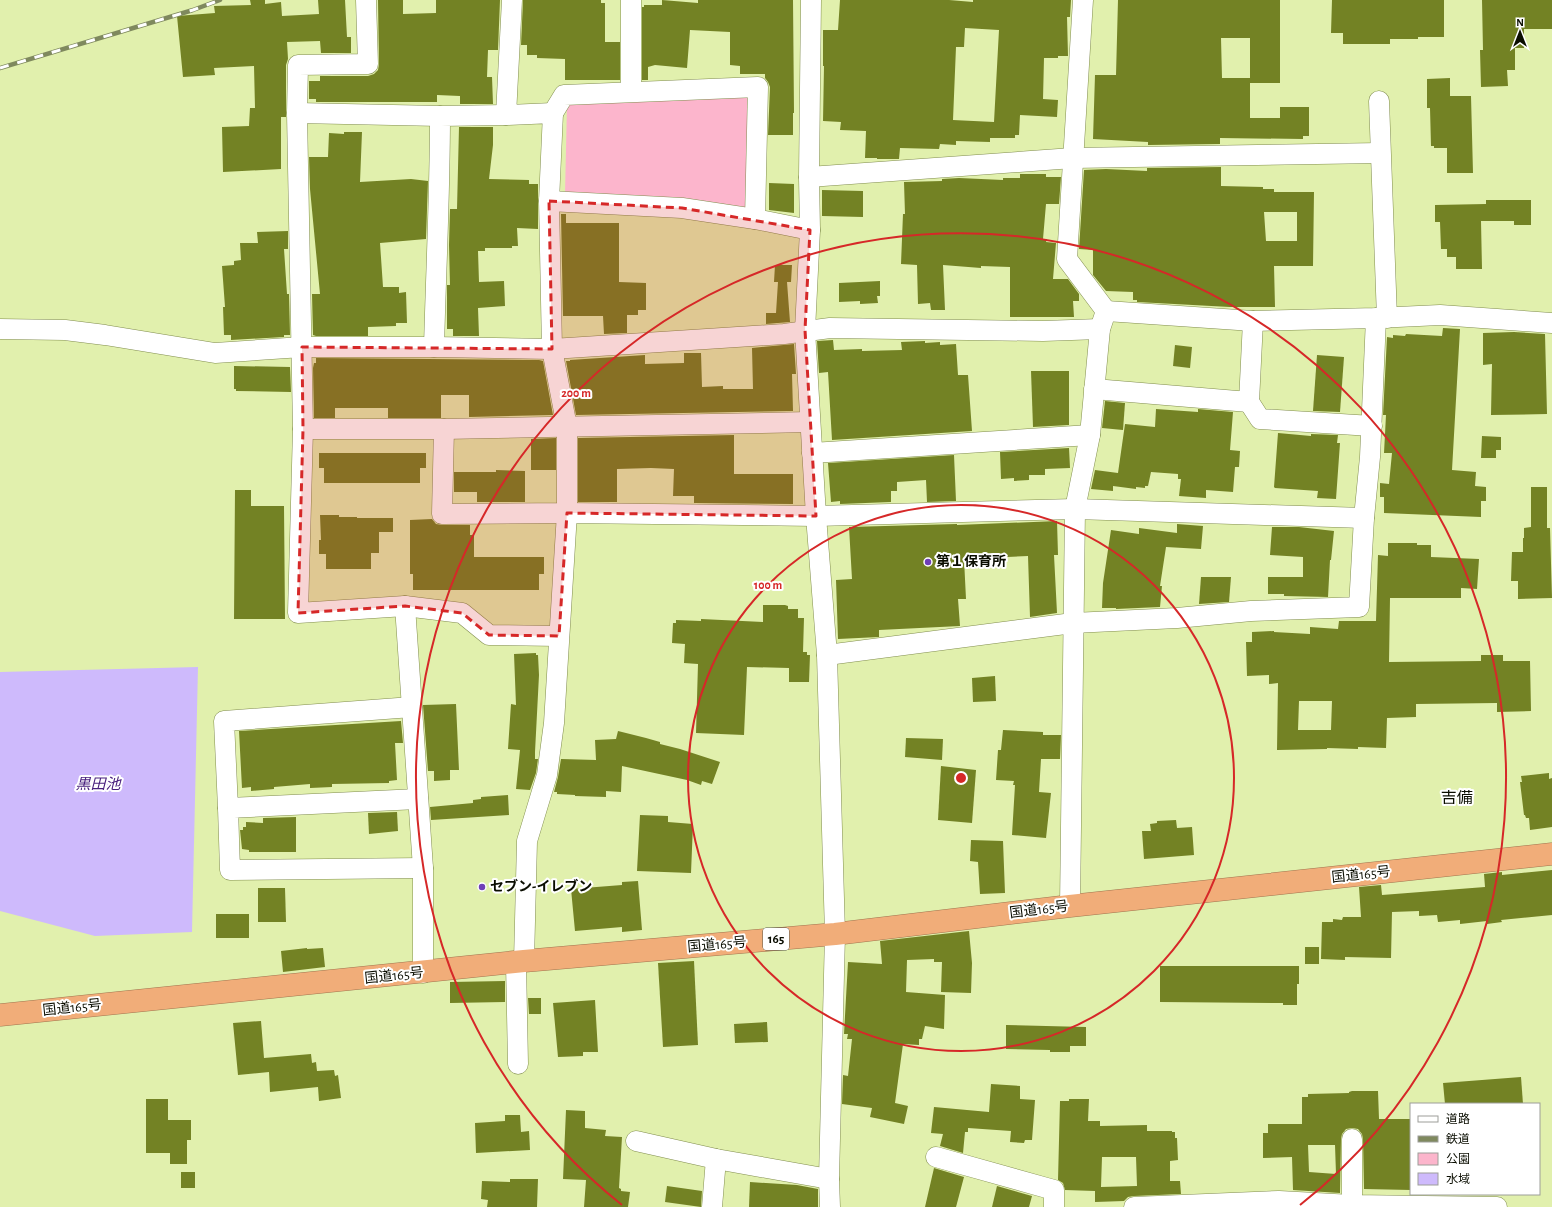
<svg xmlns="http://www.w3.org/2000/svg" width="1552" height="1207" font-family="'Alegreya Sans','Noto Sans JP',sans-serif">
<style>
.green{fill:#fcb5cc}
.water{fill:#cebafc}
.building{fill:#738224;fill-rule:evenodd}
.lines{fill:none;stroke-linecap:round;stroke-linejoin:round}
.minor-casing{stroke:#828e4f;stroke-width:21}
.highway-casing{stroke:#a0754f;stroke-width:23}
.minor{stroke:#fff;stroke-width:20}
.highway{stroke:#f1ad79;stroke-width:22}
.rail-casing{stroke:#7f895e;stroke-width:4.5}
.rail{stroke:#fff;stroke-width:3;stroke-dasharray:9;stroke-linecap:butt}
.marked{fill:#d62828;fill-opacity:0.2;stroke:#d62828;stroke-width:3;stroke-dasharray:8 5;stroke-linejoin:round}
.ring{fill:none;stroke:#d62828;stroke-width:2}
.poi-dot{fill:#6f3fb7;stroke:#fff;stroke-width:1.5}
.labels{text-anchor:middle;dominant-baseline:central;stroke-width:4;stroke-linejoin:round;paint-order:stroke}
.shield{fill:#fff;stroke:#54564c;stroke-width:1}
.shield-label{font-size:13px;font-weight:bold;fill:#0a0d00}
.poi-label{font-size:14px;font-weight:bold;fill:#0a0d00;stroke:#fff;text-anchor:start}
.street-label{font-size:14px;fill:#0a0d00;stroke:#fff}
.water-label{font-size:15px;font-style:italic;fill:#48207d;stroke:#fff}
.quarter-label{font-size:16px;fill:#0a0d00;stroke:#fff}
.centre{fill:#d62828;stroke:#fff;stroke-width:2}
.ring-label{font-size:12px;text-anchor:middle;font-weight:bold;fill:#d62828;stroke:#fff;stroke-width:4;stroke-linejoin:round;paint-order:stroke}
</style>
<rect width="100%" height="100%" fill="#e1f0ad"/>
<polygon class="green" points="751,94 750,210 565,193 567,105 572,101"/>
<polygon class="water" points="198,667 192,932 95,936 0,911 0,672"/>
<g class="building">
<polygon points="250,0 265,0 265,4 281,2 282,16 319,14 318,0 345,0 347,37 351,37 351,53 321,53 320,41 287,42 288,59 286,65 286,117 281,117 281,169 223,172 222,127 249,126 250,108 255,108 254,66 214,68 215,75 183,77 177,16 215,13 214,6 251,5"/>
<polygon points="378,0 403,0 403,14 436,13 436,0 500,0 498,50 488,50 487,77 492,77 493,104 460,104 460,96 437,95 437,102 316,102 316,99 309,99 309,81 320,81 320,76 368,76 374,74 378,70 379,64"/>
<polygon points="523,0 601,0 601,3 605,3 605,42 620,42 620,80 565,80 565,59 537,58 537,55 527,55 527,45 521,45"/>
<polygon points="662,0 698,3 698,0 793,0 794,113 793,113 793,135 768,135 770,87 768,82 765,78 765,74 740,74 740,66 730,65 730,32 690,30 687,68 655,65 648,67 648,80 642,80 642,7 644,7 644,5 662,5"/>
<path d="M840,0H949L973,2V0H1071L1070,17H1067L1068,56H1058V58H1044L1043,99L1058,100L1057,117L1020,115L1019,135H1015V138H990V142L956,141V145L940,144L939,149L900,148L899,159H877V158H865L866,131L840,130L841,122L823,121L824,66H823V30H838ZM965,28L999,30L994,122L953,120L956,47H964Z"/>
<polygon points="1118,0 1280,0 1280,83 1250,83 1250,38 1221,38 1222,78 1250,78 1250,118 1280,118 1280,107 1309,107 1309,136 1303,136 1303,139 1220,138 1220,144 1148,145 1148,142 1093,139 1095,75 1116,75"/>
<polygon points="1332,0 1444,0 1444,37 1418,37 1418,39 1390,39 1390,44 1343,44 1343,33 1331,33"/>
<polygon points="1482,0 1552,0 1552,29 1524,29 1524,48 1515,48 1515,70 1507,70 1508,86 1481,87 1480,50 1483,50"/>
<polygon points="1450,78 1450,96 1471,96 1473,173 1447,173 1447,148 1434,148 1434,146 1431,146 1430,108 1427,108 1427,79"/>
<polygon points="459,127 493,127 493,145 489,179 529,180 529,184 538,184 538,229 517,228 518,246 512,246 512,248 485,248 485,251 478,251 479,282 504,281 505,306 478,308 479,336 453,336 453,329 447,329 447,285 450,285 449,245 450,209 457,209"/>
<polygon points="344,132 362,132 360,182 411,179 428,181 426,239 380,243 383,287 399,287 399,293 406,292 407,323 396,323 396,326 368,327 368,336 316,336 313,335 312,294 320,294 310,189 309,157 328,157 329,133 344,134"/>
<path d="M1221,167V186L1263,187V189H1274V192H1314L1313,266H1274L1275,307H1230L1137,302V300H1133V292L1106,291L1093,275V250L1079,249L1084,170L1106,169L1147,171V168ZM1264,212H1297V241H1266Z"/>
<polygon points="1020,174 1046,174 1046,177 1061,177 1059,204 1046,204 1043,239 1047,239 1046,242 1056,243 1053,279 1068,279 1079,294 1079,301 1073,301 1074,317 1010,317 1010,267 981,266 981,268 943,265 945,310 931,310 930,303 918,304 917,265 901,264 903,214 905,214 904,182 942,181 942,179 959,178 1003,180 1003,178 1020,178"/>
<polygon points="769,183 794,184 794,213 769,210"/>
<polygon points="822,190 863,191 863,217 822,216"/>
<polygon points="1486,200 1531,200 1531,225 1514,225 1514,221 1481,221 1482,269 1456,269 1456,257 1447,257 1447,249 1441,249 1440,222 1435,222 1435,205 1486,204"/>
<polygon points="561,214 566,214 566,223 619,223 619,282 646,283 646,310 638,310 638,315 627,315 627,333 604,334 603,316 563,316"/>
<polygon points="288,231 288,249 284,249 287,294 289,294 290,335 284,335 284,337 231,340 231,335 224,335 223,307 225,307 222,266 234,265 234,261 241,260 240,243 258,243 257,232"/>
<polygon points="775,265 792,265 791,282 787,282 790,322 766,324 766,313 776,313 778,282 774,282"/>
<polygon points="880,281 880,296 877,296 878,303 860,304 860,301 839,302 839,283"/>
<polygon points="1443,328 1460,329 1452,470 1476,472 1475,486 1486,487 1486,501 1481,501 1481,517 1384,513 1384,497 1380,497 1380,483 1389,484 1392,453 1384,453 1386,415 1383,415 1387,337 1393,338 1393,335 1405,336 1406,334 1442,336"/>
<polygon points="1514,332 1545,334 1547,414 1491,415 1492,364 1483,365 1483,333"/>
<polygon points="833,340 834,350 862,349 862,351 902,350 901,342 925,341 925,343 940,342 940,345 956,344 958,375 968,375 972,431 832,440 828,372 819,373 817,341"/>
<polygon points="794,344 796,374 792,374 793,411 576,415 566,361 570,361 570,360 645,355 645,364 684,363 684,353 701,353 702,387 723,386 723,389 753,389 752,348"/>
<polygon points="1175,345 1192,347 1190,368 1173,366"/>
<polygon points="1317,355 1344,357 1340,412 1313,411"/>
<polygon points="316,358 539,360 543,361 553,415 469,417 469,395 441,395 441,418 388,418 388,408 335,408 335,418 314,418 313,368 314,363 316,363"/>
<polygon points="234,366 290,367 291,392 236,391 236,389 234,389"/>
<polygon points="1031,371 1069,371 1069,425 1033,427"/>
<polygon points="1105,401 1125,403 1123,430 1102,428"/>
<polygon points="1156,409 1198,412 1198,409 1233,412 1230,450 1240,451 1239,467 1235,467 1233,492 1206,490 1206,498 1179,496 1181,479 1178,479 1178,474 1151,472 1148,486 1145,486 1145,488 1136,487 1136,489 1113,486 1113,491 1091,489 1095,470 1118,473 1125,424 1155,427"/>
<polygon points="1278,433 1311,436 1311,434 1338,435 1337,443 1340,443 1336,499 1317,498 1318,491 1275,488 1274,487"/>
<polygon points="734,435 734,474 793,474 793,504 694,503 694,496 673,496 674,469 651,468 617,469 617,502 578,502 578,438"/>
<polygon points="1482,436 1501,437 1501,450 1496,450 1496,458 1481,458"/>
<polygon points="556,438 556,470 531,470 531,439"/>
<polygon points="1069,448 1070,468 1045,469 1045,475 1029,475 1029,480 1014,481 1014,478 1001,479 1000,452"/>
<polygon points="319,453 426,453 426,468 420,468 420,483 324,483 324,468 319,468"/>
<polygon points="954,455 956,501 927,502 926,480 897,482 897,491 891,491 891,502 840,504 840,501 831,502 828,463"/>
<polygon points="496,470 525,471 525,502 477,502 477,492 454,492 454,472 496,472"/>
<polygon points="1531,487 1547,487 1547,528 1550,528 1552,598 1518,599 1518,581 1511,581 1512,552 1523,552 1523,538 1524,538 1524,528 1531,527"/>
<polygon points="235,490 251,490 251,506 284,506 285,619 234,619"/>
<polygon points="320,515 339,515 339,517 357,517 357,518 393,518 393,532 379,532 379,553 371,553 371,569 326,569 326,554 319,554 319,540 321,540"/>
<polygon points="432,519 436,524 442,525 470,525 470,535 474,535 474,557 544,557 544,574 539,574 539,590 413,590 413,574 410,574 410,520"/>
<polygon points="1057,521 1058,555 1054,555 1057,613 1030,617 1028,556 964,559 966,599 958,599 960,626 879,630 879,637 838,639 836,580 852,579 849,527 957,524 957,525"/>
<polygon points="1177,524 1203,526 1201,549 1166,547 1160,586 1162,586 1160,607 1116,609 1116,608 1102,608 1103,583 1111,530 1139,534 1139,528 1177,533"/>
<polygon points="1272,527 1299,527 1334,531 1331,560 1330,560 1328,597 1284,596 1284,594 1268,594 1268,577 1303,577 1303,557 1270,555"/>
<path d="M1388,543H1417V545H1431V557L1479,559L1477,589L1461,588V598H1390L1389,662L1481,661V655H1503V661H1530L1531,711L1497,712V703L1416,704V717L1387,718L1386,748L1358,747V749L1327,748V749L1277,750L1278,683L1269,684V675L1247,676L1246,642H1252V632L1274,631V632L1310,634V627L1338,629L1339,621H1376L1378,555L1388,556ZM1299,701H1332L1331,730H1298Z"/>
<polygon points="1201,577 1231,577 1229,602 1199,604"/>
<polygon points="763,605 785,605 788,606 788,609 798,609 798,618 804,618 803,652 807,652 807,655 810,655 809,682 789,682 789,668 747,667 744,735 696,733 698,664 684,663 685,644 672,643 673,623 676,623 676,620 701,621 701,619 763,622"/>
<polygon points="536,653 536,655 538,655 539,675 535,752 535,759 538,759 536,773 530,790 516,789 520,750 508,749 511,704 516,705 514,654"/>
<polygon points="995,676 996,701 973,702 972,678"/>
<polygon points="456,704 459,770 450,770 450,780 434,781 434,771 428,771 423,705"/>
<polygon points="401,721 403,743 395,743 397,780 389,781 389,783 332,784 332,787 310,788 310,784 274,787 274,789 251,791 251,787 242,788 239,731"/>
<polygon points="1003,730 1043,732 1043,735 1061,735 1060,759 1041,759 1039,792 1051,793 1046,838 1012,835 1015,785 1013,785 1014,781 996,780 998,750 1001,750"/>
<polygon points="618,731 646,738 660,742 660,744 680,749 720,762 712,784 702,781 701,785 687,780 622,766 621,792 606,791 606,797 575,796 575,795 557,794 557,792 554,792 558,777 561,759 596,760 595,740 616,739"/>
<polygon points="906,738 943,739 942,760 905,757"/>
<polygon points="941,766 976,770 972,823 938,820"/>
<polygon points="1549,773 1549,779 1552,778 1552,827 1530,830 1529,818 1526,818 1525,815 1524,815 1520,782 1522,782 1521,776"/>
<polygon points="508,795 509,815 431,820 430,807 473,803 473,800 481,799 481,797"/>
<polygon points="397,812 398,831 369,834 368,813"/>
<polygon points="640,815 668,816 668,822 693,824 691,873 637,871"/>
<polygon points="296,817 296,852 249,852 249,850 242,849 240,830 243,830 243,827 246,827 246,822 263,823 263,818"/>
<polygon points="1176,820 1177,828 1192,827 1194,855 1144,859 1142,831 1151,831 1150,824 1157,823 1157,821"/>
<polygon points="971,840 1003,841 1005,893 980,894 978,862 970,861"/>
<polygon points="1552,870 1552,915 1501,920 1502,922 1487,924 1487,921 1460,924 1460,920 1438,922 1437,915 1419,916 1419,911 1392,912 1391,958 1345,957 1345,960 1321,959 1322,922 1333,922 1333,919 1342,920 1343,917 1361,917 1359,887 1381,885 1382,895 1485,887 1484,874 1502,872 1502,875"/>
<polygon points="638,881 642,930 622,932 622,927 575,931 571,889 622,885 622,882"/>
<polygon points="258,888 285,888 286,922 258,922"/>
<rect x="216" y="914" width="33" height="24"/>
<polygon points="969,931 972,963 971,993 941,992 942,962 934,962 934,959 907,960 906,992 945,995 944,1029 925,1026 922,1039 919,1039 919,1045 903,1044 895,1103 908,1106 904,1124 870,1117 872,1108 842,1104 843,1075 848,1076 852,1039 847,1039 848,1034 844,1034 848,962 882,964 880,941"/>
<rect x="1305" y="947" width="14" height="17"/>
<polygon points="307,948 307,949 323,948 325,967 283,972 281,951"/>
<polygon points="694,961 698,1045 663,1047 658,963"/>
<polygon points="1160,966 1299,966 1299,984 1297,984 1297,1005 1283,1005 1283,1003 1160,1002"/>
<polygon points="505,981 505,1002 450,1003 450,982"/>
<polygon points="528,998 541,998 541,1014 529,1014"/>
<polygon points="595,1000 598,1052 583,1052 583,1056 558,1057 553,1003"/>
<polygon points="261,1021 264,1058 311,1054 312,1063 316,1062 317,1071 334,1070 335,1076 338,1075 341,1098 319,1101 318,1087 270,1092 269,1072 238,1075 233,1023"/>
<polygon points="767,1022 768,1042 735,1043 734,1024"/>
<polygon points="1006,1025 1086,1027 1086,1046 1070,1046 1070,1052 1050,1052 1050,1050 1006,1049"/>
<polygon points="1521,1077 1523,1104 1445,1104 1443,1083"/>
<polygon points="991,1084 1020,1086 1020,1099 1035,1100 1032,1140 1025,1140 1024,1143 1010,1142 1011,1131 968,1128 968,1132 965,1132 963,1153 940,1146 943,1134 931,1133 934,1107 989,1112"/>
<path d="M1352,1091H1378L1379,1119H1411V1190L1364,1189L1363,1139L1362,1134L1358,1129L1352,1128L1346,1129L1342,1134L1341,1139L1340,1193L1293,1190L1292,1157L1263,1158V1133H1268V1124H1302V1097H1308V1094L1349,1093V1092ZM1308,1145H1335L1336,1174L1309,1172Z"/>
<polygon points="146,1099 168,1099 168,1120 191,1120 191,1140 187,1140 187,1164 170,1164 170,1153 146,1153"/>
<path d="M1069,1099H1089L1088,1121H1100V1126L1147,1125V1131H1172V1132H1175V1138H1177L1178,1160L1170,1161V1181H1180L1181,1194L1134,1196L1128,1197L1124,1201L1095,1202V1191L1065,1190L1063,1183L1058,1180L1060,1101H1069ZM1102,1157H1136L1137,1186L1101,1187Z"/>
<polygon points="566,1110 585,1111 585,1128 606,1130 605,1136 622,1137 619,1188 621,1189 621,1191 630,1192 628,1207 584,1207 586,1180 563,1179"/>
<polygon points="505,1115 520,1115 521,1132 529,1131 530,1150 476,1153 475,1123 505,1121"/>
<polygon points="934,1168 964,1177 956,1207 925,1207"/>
<rect x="181" y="1172" width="14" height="16"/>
<polygon points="510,1179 538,1179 537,1207 487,1207 488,1200 481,1199 482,1181 510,1182"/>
<polygon points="750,1182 797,1185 818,1189 818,1207 749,1207"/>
<polygon points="667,1186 702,1191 701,1207 665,1202"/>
<polygon points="997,1186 1032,1196 1029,1207 992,1207"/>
</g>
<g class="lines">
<g class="minor-casing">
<g id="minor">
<polyline points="366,0 368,64 298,65 297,113 303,429 298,613 405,606 462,613 489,635 559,636"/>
<polyline points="631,0 631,91"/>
<polyline points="811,0 809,177 810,230 805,330 816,516 827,655 835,934 829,1179 830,1207"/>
<polyline points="1083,0 1067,259 1106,311"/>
<polyline points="1379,101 1387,318"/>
<polyline points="297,113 440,116"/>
<polyline points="553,113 564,95 758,87 755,219"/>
<polyline points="809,177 1073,158 1380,153"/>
<polyline points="549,201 682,208 755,219 810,230"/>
<polyline points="1106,311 1253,321 1376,318 1440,315 1552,323"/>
<polyline points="0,329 65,330 105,335 215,353 302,347 434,347 552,349 784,334 830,328 1043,331 1100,329"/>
<path d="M434,347C436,270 440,193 440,116L506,115"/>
<polyline points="1094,389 1249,402 1253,321"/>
<polyline points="1249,402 1260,419 1372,426"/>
<polyline points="303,429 444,429 810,422"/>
<polyline points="444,429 442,514 567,513 567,427 552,349 549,201 553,113 506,115 512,0"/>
<polyline points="812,453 1090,435"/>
<polyline points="405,606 423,868 423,973"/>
<polyline points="827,655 1073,623 1177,618 1251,611 1359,607 1364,518 1370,457 1376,318"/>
<polyline points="418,799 228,808 230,870 423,868"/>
<polyline points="228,808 224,721 412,707"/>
<polyline points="1070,906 1075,509 1090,435 1100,329 1106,311"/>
<polyline points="524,961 527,841 547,775 554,723 567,513 816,516 1075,509 1364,518"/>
<polyline points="516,963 518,1064"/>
<polyline points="1352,1139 1352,1205"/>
<polyline points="636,1141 716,1159 829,1179"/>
<polyline points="936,1157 1054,1190 1054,1207"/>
<polyline points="712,1207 716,1159"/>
<polyline points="1134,1207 1279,1201 1352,1205 1497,1207"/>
</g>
</g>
<g class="highway-casing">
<polyline id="highway" points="0,1015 524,961 835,934 1070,906 1552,854"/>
</g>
<use href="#minor" class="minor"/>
<use href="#highway" class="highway"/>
<g class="rail-casing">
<polyline id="rail" points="0,68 193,10 220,0"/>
</g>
<use href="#rail" class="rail"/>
</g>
<path class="marked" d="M549,201L682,208L810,230L805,330L816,516L567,513L559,636L489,635L462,613L405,606L298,613L303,429L302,347L552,349Z"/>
<g class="ring">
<circle cx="961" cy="778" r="273"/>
<path d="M622 1205A545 545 0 1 1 1300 1205"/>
</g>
<g class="poi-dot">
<circle cx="928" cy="562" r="4"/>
<circle cx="482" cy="887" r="4"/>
</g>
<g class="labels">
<rect class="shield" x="763" y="928" width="26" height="22" rx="3"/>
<g class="shield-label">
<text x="776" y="939">165</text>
</g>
<g class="poi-label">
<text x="936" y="562">第１保育所</text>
<text x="490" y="887">セブン-イレブン</text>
</g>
<g class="street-label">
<text transform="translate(1361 875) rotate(-6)">国道165号</text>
<text transform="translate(1039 910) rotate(-7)">国道165号</text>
<text transform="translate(717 945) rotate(-5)">国道165号</text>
<text transform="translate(394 976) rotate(-6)">国道165号</text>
<text transform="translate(72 1008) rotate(-6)">国道165号</text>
</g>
<g class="water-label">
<text x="98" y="784">黒田池</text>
</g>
<g class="quarter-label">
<text x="1457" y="798">吉備</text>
</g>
</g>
<circle cx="961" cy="778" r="6" class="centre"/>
<g class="ring-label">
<text x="576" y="397">200 m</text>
<text x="768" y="589">100 m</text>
</g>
<rect x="1410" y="1103" width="130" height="92" fill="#ffffff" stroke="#9d9e99"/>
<rect x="1418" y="1116" width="20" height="6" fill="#ffffff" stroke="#9d9e99"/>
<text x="1446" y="1123" font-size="12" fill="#0a0d00">道路</text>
<rect x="1418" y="1136" width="20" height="6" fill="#7f895e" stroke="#9d9e99"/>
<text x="1446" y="1143" font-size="12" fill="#0a0d00">鉄道</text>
<rect x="1418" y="1153" width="20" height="12" fill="#fcb5cc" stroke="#9d9e99"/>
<text x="1446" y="1163" font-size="12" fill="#0a0d00">公園</text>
<rect x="1418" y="1173" width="20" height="12" fill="#cebafc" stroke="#9d9e99"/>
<text x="1446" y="1183" font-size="12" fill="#0a0d00">水域</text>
<g transform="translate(1520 32)" stroke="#ffffff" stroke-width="3" paint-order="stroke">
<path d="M0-3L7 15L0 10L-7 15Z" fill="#0a0d00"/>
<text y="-6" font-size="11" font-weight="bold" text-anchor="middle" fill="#0a0d00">N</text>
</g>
</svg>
